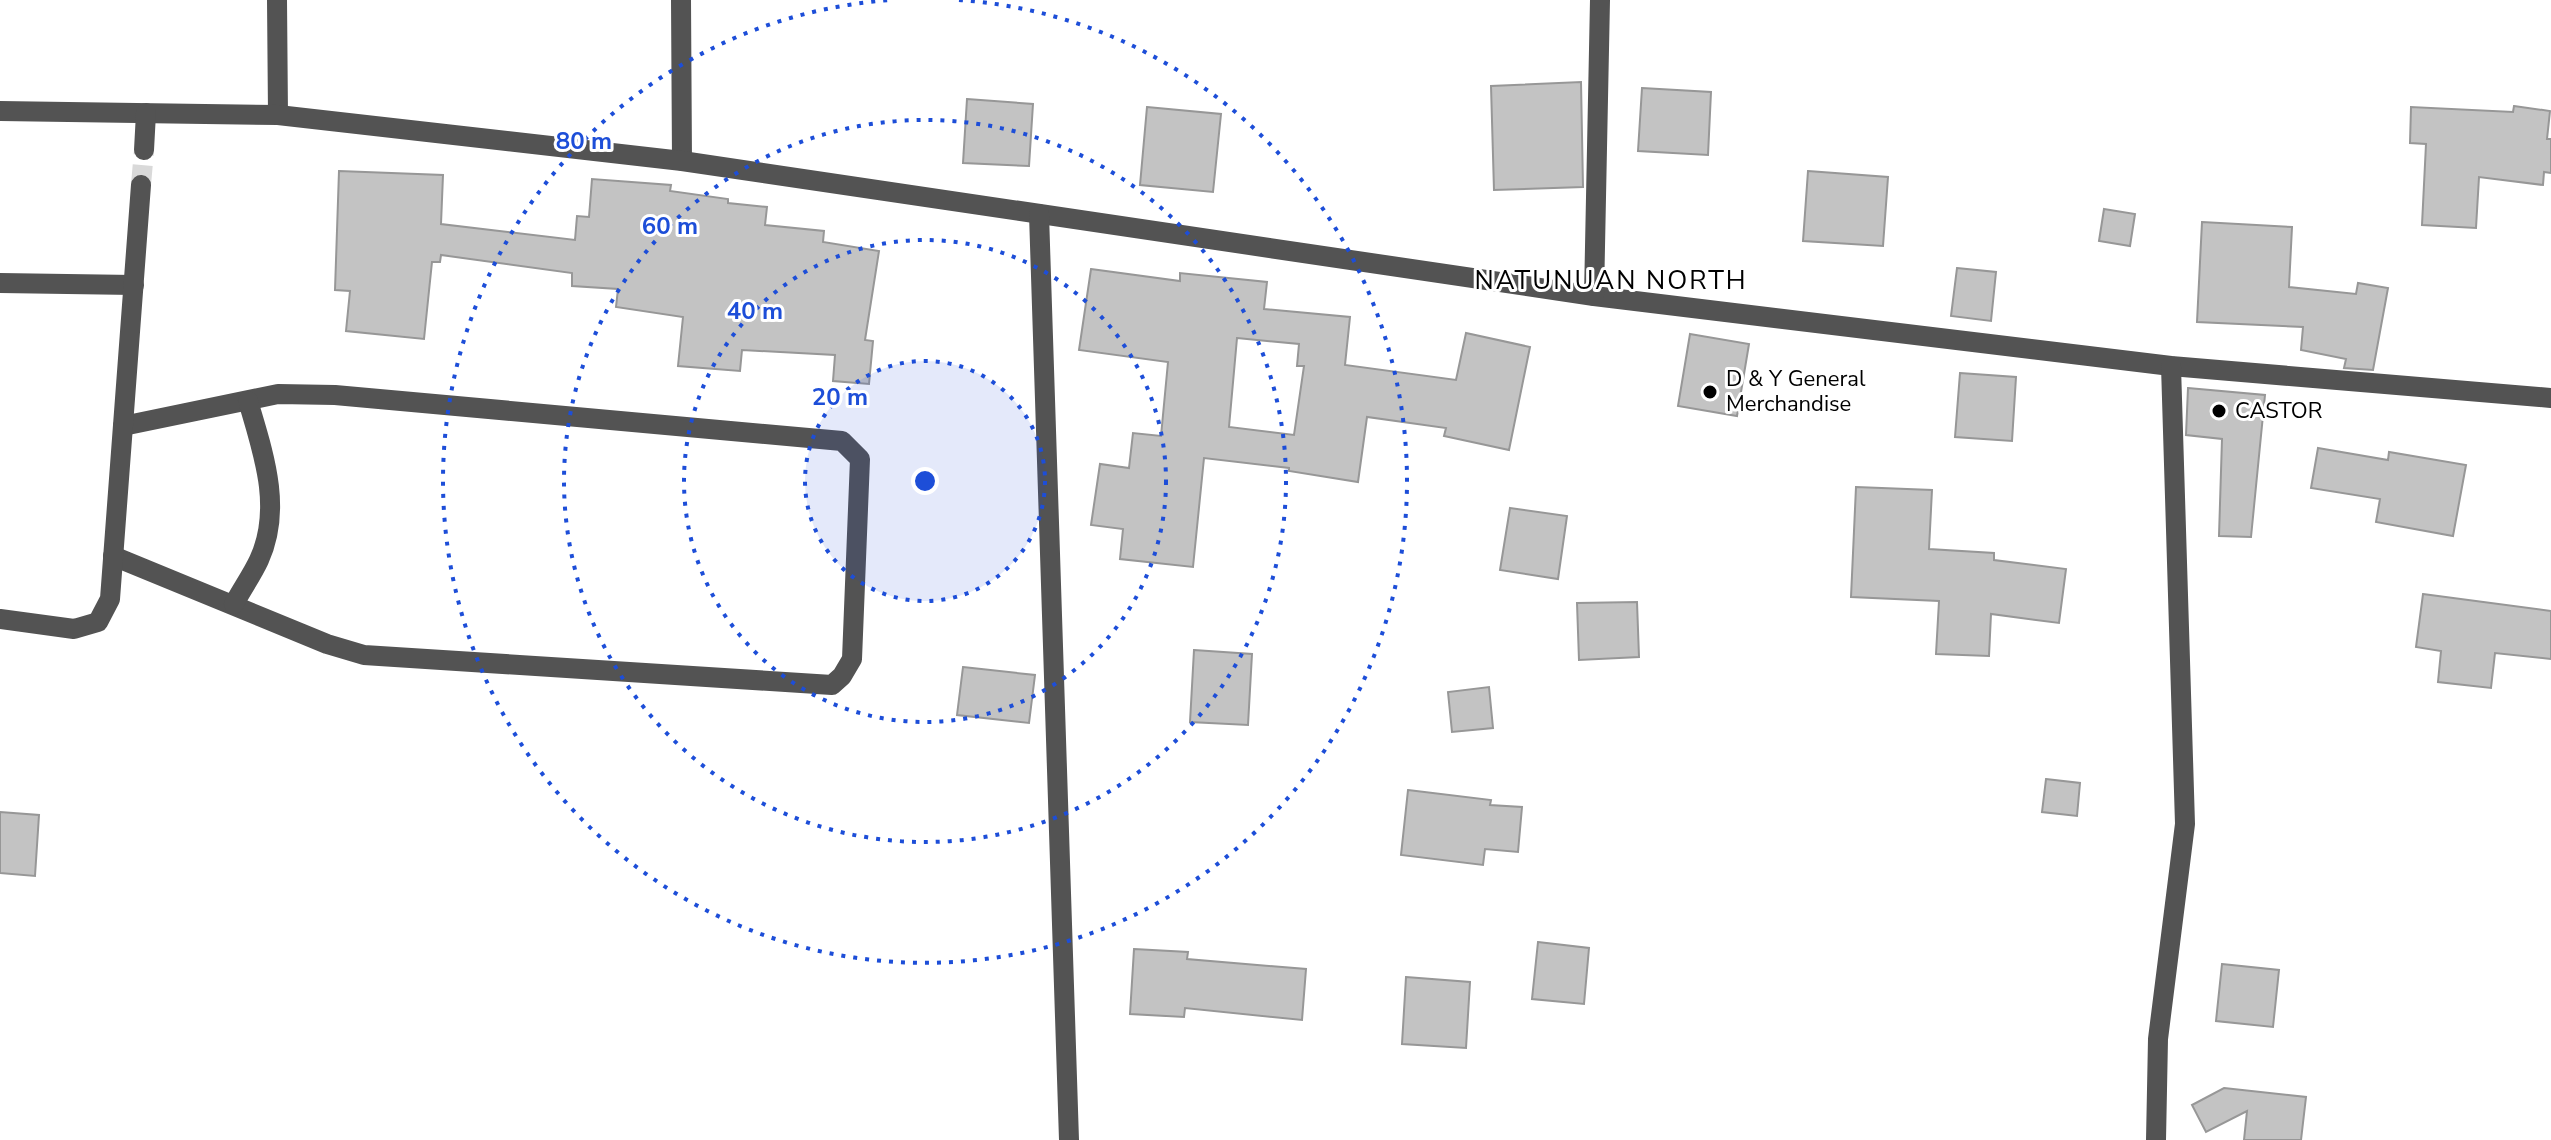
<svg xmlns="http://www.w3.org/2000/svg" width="2551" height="1140" font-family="'Nunito Sans',sans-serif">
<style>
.building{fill:#c3c3c3;stroke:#979797;stroke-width:2;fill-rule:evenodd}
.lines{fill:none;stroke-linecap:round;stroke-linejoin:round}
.minor-tunnel{stroke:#d9d9d9;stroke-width:20;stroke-dasharray:20 10;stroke-linecap:butt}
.minor{stroke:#535353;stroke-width:20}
.ring{fill:none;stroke:#1d4ed8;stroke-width:4;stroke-dasharray:4 8}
.poi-dot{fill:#000;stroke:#fff;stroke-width:3}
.labels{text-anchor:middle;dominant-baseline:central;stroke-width:6;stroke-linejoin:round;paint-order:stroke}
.poi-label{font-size:22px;fill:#000;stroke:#fff;text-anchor:start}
.quarter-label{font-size:26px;letter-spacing:2px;fill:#000;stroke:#fff}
.centre{fill:#1d4ed8;stroke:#fff;stroke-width:4}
.ring-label{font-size:24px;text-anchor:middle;font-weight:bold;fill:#1d4ed8;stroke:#fff;stroke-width:6;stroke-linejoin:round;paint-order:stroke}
</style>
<rect width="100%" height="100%" fill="#fff"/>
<g class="building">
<polygon points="1581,82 1583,187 1494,190 1491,86"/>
<polygon points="1642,88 1711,92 1708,155 1638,151"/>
<polygon points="967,99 1033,104 1029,166 963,163"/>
<polygon points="2514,106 2550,111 2547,139 2551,139 2551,173 2544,172 2543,185 2479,177 2476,228 2422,225 2426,144 2410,143 2411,107 2513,112"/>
<polygon points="1147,107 1221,114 1213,192 1140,185"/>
<polygon points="339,171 443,175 441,224 575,240 577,216 589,217 592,179 671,185 670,191 728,199 728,203 767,207 765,225 824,231 823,242 879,251 865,340 873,341 869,384 833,381 835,355 742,350 740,371 678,366 683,317 616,307 618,289 572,286 572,273 441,255 440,262 432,262 424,339 346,331 350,291 335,290"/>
<polygon points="1808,171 1888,177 1883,246 1803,241"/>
<polygon points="2104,209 2135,214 2130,246 2099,241"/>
<polygon points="2202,222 2292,227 2289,287 2356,294 2358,283 2388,288 2373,370 2344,368 2346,359 2301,350 2303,327 2197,322"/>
<polygon points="1957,268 1996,272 1991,321 1951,316"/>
<path d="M1091,269L1180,281V273L1267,282L1264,309L1350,317L1345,365L1456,380L1466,333L1530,347L1509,450L1444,436L1446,428L1367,417L1358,482L1289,471V468L1204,458L1193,567L1120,559L1123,529L1091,525L1100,464L1129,468L1133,433L1161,436L1168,362L1079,350ZM1237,338L1299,344L1297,366H1304L1294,435L1229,427Z"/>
<polygon points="1690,334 1749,344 1737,416 1678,406"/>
<polygon points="1960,373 2016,377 2012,441 1955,437"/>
<polygon points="2188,388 2265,395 2251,537 2219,536 2222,439 2186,435"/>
<polygon points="2318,448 2388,460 2389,452 2466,465 2453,536 2376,522 2380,499 2311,488"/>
<polygon points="1856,487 1932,490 1929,549 1994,553 1994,560 2066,569 2059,623 1991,614 1989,656 1936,654 1939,601 1851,597"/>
<polygon points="1510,508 1567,516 1558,579 1500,570"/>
<polygon points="2423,594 2551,611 2551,659 2495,653 2491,688 2438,682 2441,651 2416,647"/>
<polygon points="1637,602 1639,657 1579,660 1577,603"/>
<polygon points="1194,650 1252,654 1248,725 1190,722"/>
<polygon points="963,667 1035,675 1029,723 957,715"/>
<polygon points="1489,687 1493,728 1452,732 1448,692"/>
<polygon points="2046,779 2080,783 2077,816 2042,812"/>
<polygon points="1408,790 1491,800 1490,805 1522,807 1518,852 1485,849 1483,865 1401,855"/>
<polygon points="0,812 39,815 35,876 0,873"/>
<polygon points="1538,942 1589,948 1584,1004 1532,999"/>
<polygon points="1134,949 1188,952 1187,959 1306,969 1302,1020 1185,1008 1184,1017 1130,1014"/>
<polygon points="2222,964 2279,970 2273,1027 2216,1021"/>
<polygon points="1406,977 1470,982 1466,1048 1402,1044"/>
<polygon points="2224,1088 2306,1097 2301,1140 2244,1140 2247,1111 2206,1132 2192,1105"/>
</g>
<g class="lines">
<polyline class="minor-tunnel" points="141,185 144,150"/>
<g class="minor">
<polyline points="277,0 278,115"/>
<polyline points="681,0 682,161"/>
<polyline points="0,111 278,115 682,161 1594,296 2171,366 2551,398"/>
<polyline points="144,150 146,113"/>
<polyline points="1039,214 1069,1140"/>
<polyline points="0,283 134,285"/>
<polyline points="1594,296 1600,0"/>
<polyline points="113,556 327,644 364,655 832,685 842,676 852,659 860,459 842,441 335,395 278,394 123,426"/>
<path d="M234,604C242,589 252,575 259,560C283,508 263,452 248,401"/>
<polyline points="0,619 74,629 98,622 110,599 141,185"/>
<polyline points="2156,1140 2158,1039 2185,824 2171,366"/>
</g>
</g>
<circle cx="925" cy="481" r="120" fill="#1d4ed8" fill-opacity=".12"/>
<g class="ring">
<circle cx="925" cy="481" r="120"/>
<circle cx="925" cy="481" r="241"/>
<circle cx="925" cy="481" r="361"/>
<path d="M959 0A482 482 0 1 1 891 0"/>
</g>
<g class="poi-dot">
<circle cx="1710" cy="392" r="8"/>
<circle cx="2219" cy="411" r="8"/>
</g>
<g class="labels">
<g class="poi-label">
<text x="1726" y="379">D &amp; Y General<tspan x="1726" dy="25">Merchandise</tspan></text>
<text x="2235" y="411">CASTOR</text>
</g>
<g class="quarter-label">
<text x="1611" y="280">NATUNUAN NORTH</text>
</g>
</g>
<circle cx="925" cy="481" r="12" class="centre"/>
<g class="ring-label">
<text x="584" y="149">80 m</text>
<text x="670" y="234">60 m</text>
<text x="755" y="319">40 m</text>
<text x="840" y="405">20 m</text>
</g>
</svg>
